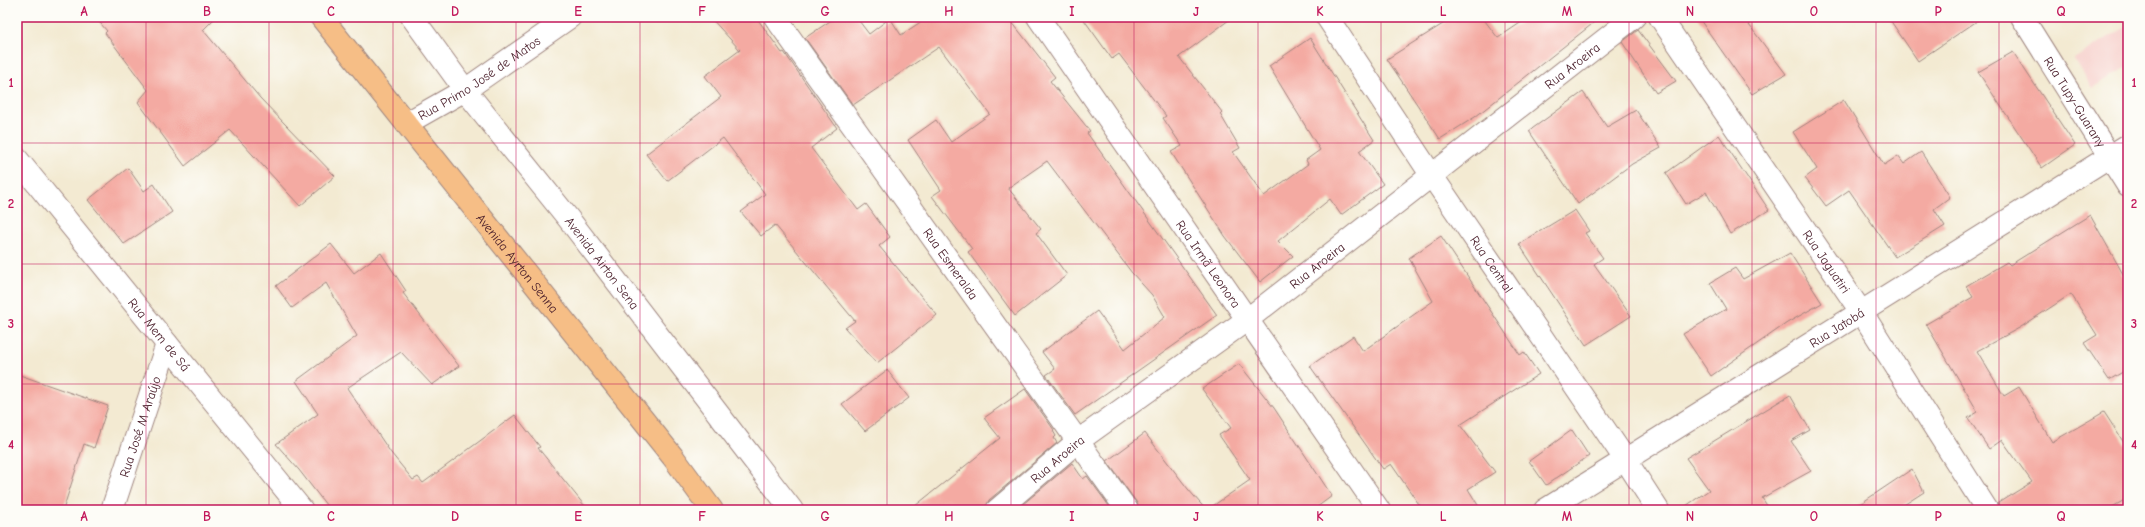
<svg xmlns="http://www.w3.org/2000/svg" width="2145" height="527" font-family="'Comic Neue',sans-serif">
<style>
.built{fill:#f7d0cc}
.building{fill:#f4aaa2}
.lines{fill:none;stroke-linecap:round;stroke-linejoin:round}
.minor-casing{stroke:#9e847e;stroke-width:24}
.highway-casing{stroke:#9e847e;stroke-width:24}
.minor{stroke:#fff;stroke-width:22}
.highway{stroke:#f6be86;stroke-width:22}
.grid{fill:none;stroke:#c2185b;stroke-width:1;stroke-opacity:0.55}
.labels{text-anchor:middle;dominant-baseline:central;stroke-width:4;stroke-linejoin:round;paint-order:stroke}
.street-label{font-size:13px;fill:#4a1f2b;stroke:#fdfcf7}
.neatline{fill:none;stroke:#c2185b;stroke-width:1.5}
.grid-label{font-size:13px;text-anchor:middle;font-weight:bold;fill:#c2185b}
</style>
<rect width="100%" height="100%" fill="#fdfcf7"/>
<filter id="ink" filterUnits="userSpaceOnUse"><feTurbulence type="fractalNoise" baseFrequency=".025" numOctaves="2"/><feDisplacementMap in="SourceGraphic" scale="8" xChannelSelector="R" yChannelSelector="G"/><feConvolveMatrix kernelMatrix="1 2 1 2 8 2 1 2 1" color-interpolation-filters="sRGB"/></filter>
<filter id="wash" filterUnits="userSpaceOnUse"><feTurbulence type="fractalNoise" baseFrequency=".012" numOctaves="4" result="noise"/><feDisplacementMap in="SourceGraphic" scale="16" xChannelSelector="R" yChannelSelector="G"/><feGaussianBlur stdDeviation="0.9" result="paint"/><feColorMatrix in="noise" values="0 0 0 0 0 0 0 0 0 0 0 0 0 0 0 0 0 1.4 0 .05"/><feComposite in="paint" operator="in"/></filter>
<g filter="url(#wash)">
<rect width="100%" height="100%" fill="#f3ead2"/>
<polygon class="built" points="2128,25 2128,66 2092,88 2074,59"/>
<g id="blocks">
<g class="building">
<polygon points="95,17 216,17 203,30 260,98 335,176 300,206 230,130 185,166 138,102 148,90 105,33 107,31"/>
<polygon points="710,17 756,17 782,53 784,52 837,128 811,148 858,210 866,204 890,237 879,246 937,315 877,363 845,328 855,321 775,225 761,236 741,212 765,194 723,138 667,181 646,154 721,97 705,76 740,50"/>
<polygon points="836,17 856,17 869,34 890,18 901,35 928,17 1008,17 1055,77 1050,81 1090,131 1087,133 1217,315 1075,415 1046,375 1055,369 1042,352 1097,311 1125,349 1165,317 1152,295 1132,273 1047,161 1008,188 1041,229 1036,233 1067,275 1015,316 968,252 972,249 932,196 941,190 908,140 936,120 951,142 990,114 939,47 853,105 805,38"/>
<polygon points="1082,17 1233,17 1179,57 1222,112 1220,114 1240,148 1233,152 1264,196 1308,164 1306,160 1320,150 1269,66 1310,38 1374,140 1359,151 1383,184 1341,215 1330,199 1278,241 1293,256 1260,282 1225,236 1171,152 1182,146 1163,118 1166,116 1119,54 1112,59"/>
<polygon points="1454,17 1482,17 1498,38 1529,17 1601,17 1475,117 1440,139 1387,59"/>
<polygon points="1698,17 1743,17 1786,74 1752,94"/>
<polygon points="1888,17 1983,17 1918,61"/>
<polygon points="1638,30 1676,81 1656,93 1622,42"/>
<polygon points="2013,52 2075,145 2042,168 1978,72"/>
<polygon points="1583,92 1607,127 1636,110 1661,148 1632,164 1578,204 1529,131"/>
<polygon points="1844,100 1884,165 1898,156 1904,164 1921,152 1950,197 1934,209 1945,226 1895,257 1849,190 1826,206 1805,178 1817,169 1793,132"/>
<polygon points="1719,135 1769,210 1730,234 1706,192 1686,204 1666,173"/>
<polygon points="128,168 144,191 154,184 172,212 124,244 88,200"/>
<polygon points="1575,210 1589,231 1585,233 1603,258 1594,264 1631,316 1586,345 1519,244"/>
<polygon points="2090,215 2128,283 2128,369 2109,380 2084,343 2097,335 2071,294 2021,327 1977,351 2004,396 2019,387 2052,442 2104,412 2128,449 2128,498 2107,510 1999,510 1998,503 2032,482 2002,440 1989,449 1968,418 1978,412 1926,324 1973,297 1966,286 2007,262 2010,265"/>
<polygon points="1441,236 1520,355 1524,352 1539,374 1460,425 1495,472 1468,489 1481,510 1423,510 1391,464 1383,469 1310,366 1353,336 1363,351 1433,301 1409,258"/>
<polygon points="331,244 354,273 381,253 406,291 403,293 459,366 432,385 401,352 347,388 391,453 413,480 418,477 423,483 515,415 540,447 538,448 588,510 330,510 299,470 276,444 318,414 296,381 357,336 326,283 292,308 276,286"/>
<polygon points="1790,253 1822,303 1787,323 1711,376 1683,334 1726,309 1710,283 1735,268 1743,279"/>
<polygon points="1239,364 1274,408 1332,496 1313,510 1207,510 1250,480 1219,435 1231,428 1202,389"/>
<polygon points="887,370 909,398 865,431 842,404"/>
<polygon points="17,374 108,406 94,448 84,444 63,510 17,510"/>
<polygon points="1025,389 1054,430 1053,431 1056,436 1054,438 1057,443 989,500 985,510 910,510 1000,438 984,418"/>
<polygon points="1790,395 1810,430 1791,441 1811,471 1762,498 1770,510 1680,510 1709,490 1686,458"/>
<polygon points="1572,430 1589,456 1546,485 1529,461"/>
<polygon points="1145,433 1188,489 1206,510 1139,510 1137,503 1107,461"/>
<polygon points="1072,463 1083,479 1087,476 1112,510 1016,510"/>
<polygon points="1912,469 1924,492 1896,510 1851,510"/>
</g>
</g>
</g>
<g filter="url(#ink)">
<use href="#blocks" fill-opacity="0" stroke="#9e847e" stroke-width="1"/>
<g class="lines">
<g class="minor-casing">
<g id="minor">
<path id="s1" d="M412,17L465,90L568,218L792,510"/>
<path id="s2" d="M775,17L1127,510"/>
<path id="s3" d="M1038,17L1379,510"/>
<path id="s4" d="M1327,17L1432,176L1625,459L1658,510"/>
<path id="s5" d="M1660,17L1862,313L1987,510"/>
<path id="s6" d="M2022,17L2128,186"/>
<path id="s7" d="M407,123L465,90L570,17"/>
<path id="s8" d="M17,159L302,510"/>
<path id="s9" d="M112,510L167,344"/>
<path id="s10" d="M997,510L1078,441L1248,319L1634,17"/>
<path id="s11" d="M1545,510L2128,145"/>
</g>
</g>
<g class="highway-casing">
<g id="highway">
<path id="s12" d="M321,17L673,457L712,510"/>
</g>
</g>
<use href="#minor" class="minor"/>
<use href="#highway" class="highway"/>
</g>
</g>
<path class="grid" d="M146,17V510M269,17V510M393,17V510M516,17V510M640,17V510M764,17V510M887,17V510M1011,17V510M1134,17V510M1258,17V510M1381,17V510M1505,17V510M1629,17V510M1752,17V510M1876,17V510M1999,17V510M17,143H2128M17,264H2128M17,384H2128"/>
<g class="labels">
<g class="street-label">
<text stroke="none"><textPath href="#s10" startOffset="727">Rua Aroeira</textPath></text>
<text stroke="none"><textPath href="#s7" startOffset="85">Rua Primo José de Matos</textPath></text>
<text stroke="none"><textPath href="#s6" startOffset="100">Rua Tupy-Guarany</textPath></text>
<text stroke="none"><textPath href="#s5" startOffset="296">Rua Jaguatiri</textPath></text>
<text stroke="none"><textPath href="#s12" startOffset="315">Avenida Ayrton Senna</textPath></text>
<text stroke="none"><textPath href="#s1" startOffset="311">Avenida Airton Sena</textPath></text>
<text stroke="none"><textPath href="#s2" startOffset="303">Rua Esmeralda</textPath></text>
<text stroke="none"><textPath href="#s3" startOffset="300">Rua Irmã Leonora</textPath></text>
<text stroke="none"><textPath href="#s4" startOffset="297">Rua Central</textPath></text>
<text stroke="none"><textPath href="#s10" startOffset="403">Rua Aroeira</textPath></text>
<text stroke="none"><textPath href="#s11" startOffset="344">Rua Jatobá</textPath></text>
<text stroke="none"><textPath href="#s8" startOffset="226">Rua Mem de Sá</textPath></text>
<text stroke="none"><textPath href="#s9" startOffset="88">Rua José M Araújo</textPath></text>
<text stroke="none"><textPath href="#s10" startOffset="79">Rua Aroeira</textPath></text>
</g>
</g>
<rect width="2145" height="527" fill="none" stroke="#fdfcf7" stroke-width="44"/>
<rect x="22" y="22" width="2101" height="483" class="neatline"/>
<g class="grid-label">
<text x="84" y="16">A</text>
<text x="207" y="16">B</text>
<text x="331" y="16">C</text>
<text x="455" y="16">D</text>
<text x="578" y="16">E</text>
<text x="702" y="16">F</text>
<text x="825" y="16">G</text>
<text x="949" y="16">H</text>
<text x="1072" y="16">I</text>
<text x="1196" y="16">J</text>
<text x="1320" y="16">K</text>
<text x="1443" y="16">L</text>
<text x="1567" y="16">M</text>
<text x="1690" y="16">N</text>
<text x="1814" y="16">O</text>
<text x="1938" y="16">P</text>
<text x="2061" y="16">Q</text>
<text x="11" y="87">1</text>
<text x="2134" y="87">1</text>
<text x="11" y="208">2</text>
<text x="2134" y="208">2</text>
<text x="11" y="328">3</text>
<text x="2134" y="328">3</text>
<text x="11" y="449">4</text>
<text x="2134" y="449">4</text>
<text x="84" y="521">A</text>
<text x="207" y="521">B</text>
<text x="331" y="521">C</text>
<text x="455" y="521">D</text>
<text x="578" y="521">E</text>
<text x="702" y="521">F</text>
<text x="825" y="521">G</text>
<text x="949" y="521">H</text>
<text x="1072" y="521">I</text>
<text x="1196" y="521">J</text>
<text x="1320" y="521">K</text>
<text x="1443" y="521">L</text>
<text x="1567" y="521">M</text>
<text x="1690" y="521">N</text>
<text x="1814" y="521">O</text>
<text x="1938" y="521">P</text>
<text x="2061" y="521">Q</text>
</g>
</svg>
